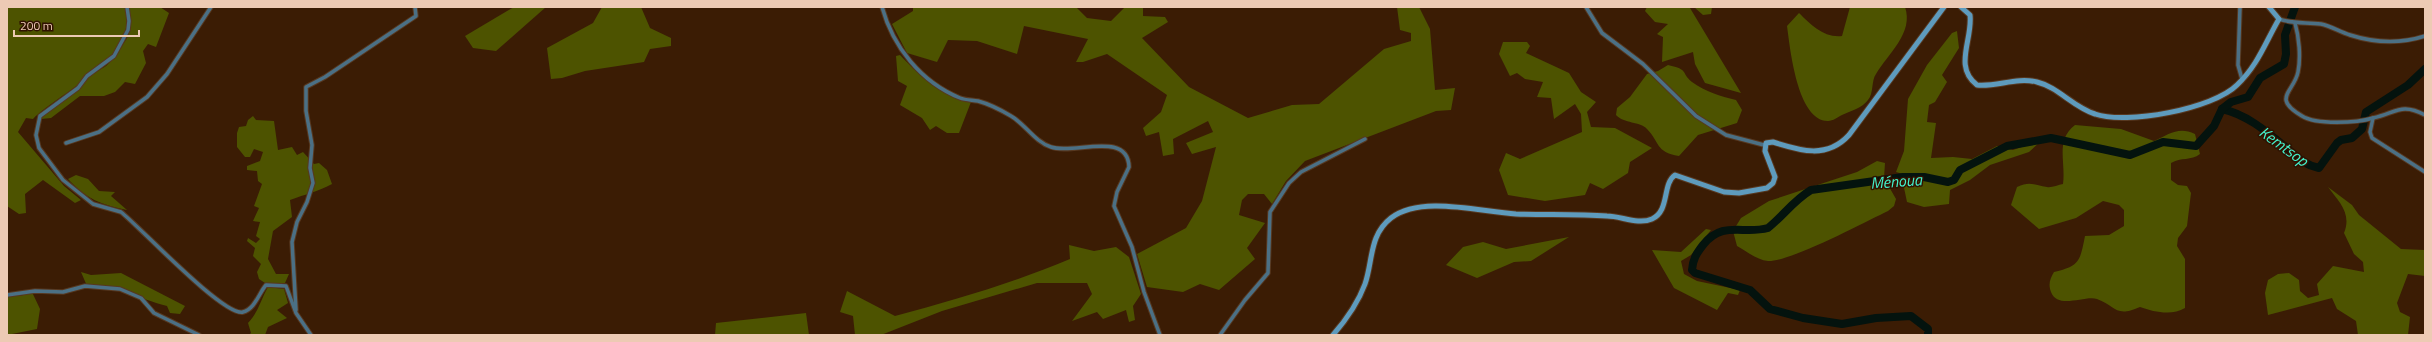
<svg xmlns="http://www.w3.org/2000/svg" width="2432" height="342" font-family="'Titillium Web',sans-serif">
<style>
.green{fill:#4d5300}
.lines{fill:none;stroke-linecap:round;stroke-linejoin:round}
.river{stroke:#04130e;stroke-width:8}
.street-casing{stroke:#573820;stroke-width:5.5}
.secondary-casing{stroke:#573820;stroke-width:7}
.street{stroke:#4b7085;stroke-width:3.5}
.secondary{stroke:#5e9bbd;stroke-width:5}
.labels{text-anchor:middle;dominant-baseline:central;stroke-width:3;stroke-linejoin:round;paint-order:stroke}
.water-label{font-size:16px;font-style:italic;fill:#43f2cc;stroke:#301200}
</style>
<rect width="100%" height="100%" fill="#3b1c04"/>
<g class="green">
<path d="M7,7H125C140,58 61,91 33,119L26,118L18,132L64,186L81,200L75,203L43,180L25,194L26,213L19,214L7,206Z"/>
<polygon points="129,7 160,7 169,13 156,47 148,44 143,51 146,63 135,84 125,82 115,92 104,96 80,96 51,118 41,119 41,117 80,88 88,77 106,66 116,56 127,38 131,20"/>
<polygon points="514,7 546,7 496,51 473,48 465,36"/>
<polygon points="602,7 641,7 650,28 671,38 671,46 650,49 644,62 585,71 562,78 551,79 547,48 593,23"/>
<polygon points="913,7 1076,7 1087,18 1111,21 1125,7 1143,7 1143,16 1165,17 1168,22 1142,38 1189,87 1248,118 1292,105 1319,104 1384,49 1411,41 1411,33 1400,30 1397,7 1419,7 1430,29 1435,90 1455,88 1451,110 1436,111 1305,161 1286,181 1272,204 1264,194 1248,194 1242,200 1239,215 1265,223 1247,248 1255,259 1219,290 1200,284 1183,292 1147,287 1137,254 1186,228 1202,201 1216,147 1192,154 1186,143 1213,132 1208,121 1173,139 1174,154 1163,156 1159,132 1146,136 1143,128 1161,112 1167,95 1107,54 1083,62 1076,62 1088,39 1024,26 1017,54 977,41 948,40 937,62 907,53 892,24 913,11"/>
<polygon points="1647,7 1690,8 1741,93 1705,83 1695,64 1693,52 1662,62 1663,37 1657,34 1668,24 1655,22 1645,11"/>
<polygon points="1694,7 1712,7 1711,14 1703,15"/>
<path d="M1850,7H1905C1914,33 1888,54 1876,74C1871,81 1874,93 1868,100C1862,108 1851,111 1842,115C1838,117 1833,121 1828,121C1797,121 1790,47 1787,26L1799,13C1811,25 1824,38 1842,36Z"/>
<polygon points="1957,31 1959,48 1942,75 1947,82 1935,102 1929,105 1927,122 1936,123 1931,158 1953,157 1972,159 1997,146 2013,150 2042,140 2029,152 1990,165 1970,180 1950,190 1949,204 1924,207 1907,202 1903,183 1903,174 1896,172 1904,151 1908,99 1927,65 1952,33"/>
<polygon points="1503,42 1527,42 1530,46 1526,53 1569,73 1581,92 1596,102 1587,112 1591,127 1615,128 1652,148 1630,162 1628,173 1603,189 1590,183 1585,195 1545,201 1508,195 1499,170 1506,153 1520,159 1582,132 1581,114 1575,104 1554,119 1551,98 1537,97 1543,82 1525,79 1517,73 1510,76 1499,54"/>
<path d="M900,55C920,76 941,97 971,102L959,133H947L936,126L930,130L922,118L900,105L907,86L898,81L896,56Z"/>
<path d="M1668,65C1690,70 1680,72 1692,82C1706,92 1720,96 1736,100L1742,110L1737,123L1698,135L1679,156C1655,152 1660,142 1647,129C1640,121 1624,124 1616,115L1617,108L1630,97L1647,74L1658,71Z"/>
<path d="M253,116L256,120L274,121L278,150L292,147L297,155L303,152L314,164L319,163L327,170L332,184C317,192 306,194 290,200L292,217L273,231L268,259L276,274H289L285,283H265L259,279L257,272L261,264L253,256L255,248L247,241L248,238L256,243L260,239L256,236L260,222L253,221L259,208L254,206L262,184L258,181L257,171L247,170V166L260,161L263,152L254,149L250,157H245L237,147V133L239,127L246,126L248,120Z"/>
<path d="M2075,125L2121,129L2154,141C2169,134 2179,126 2195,134L2200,154C2191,161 2181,157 2171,163V180L2178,185L2187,186L2191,193L2187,226L2178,238L2177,246L2185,259V308C2172,316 2154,312 2140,307C2115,318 2116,306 2097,299C2085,295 2058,310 2051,292C2048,284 2050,279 2054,272C2080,266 2080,261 2085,236L2109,235L2124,226V210L2119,205L2103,201L2076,218L2039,229L2011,205L2017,187C2030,181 2034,185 2047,187C2051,188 2058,185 2063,184C2066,162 2055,140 2075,125Z"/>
<path d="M1877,161L1885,163L1884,178L1896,199L1894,206L1888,211C1865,222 1790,262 1768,261C1757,260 1746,251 1737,246L1733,231L1741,218L1769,201L1857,172Z"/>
<path d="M76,175L88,179L99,191L115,192L111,196L127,210C102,205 86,199 68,179Z"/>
<path d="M2328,187L2352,205L2359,215L2401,249L2425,250V276L2408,274L2397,303L2400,312L2410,317L2408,335H2358L2356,321L2337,309L2332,298L2268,315L2265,293L2268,280L2278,274L2289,273L2299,280L2300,291L2308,298L2319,295L2317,284L2333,266L2364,272L2363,262L2354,254L2344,233C2352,213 2339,202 2328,187Z"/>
<polygon points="1706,229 1711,230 1691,255 1681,261 1684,274 1697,281 1740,290 1738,295 1728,293 1717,310 1674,288 1652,250 1681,252"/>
<polygon points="1569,237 1531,261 1514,262 1477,278 1446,265 1463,247 1483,242 1506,249"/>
<path d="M1069,245L1094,251L1116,247L1129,257L1141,294L1133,306L1135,320L1129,322L1126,310L1103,319L1097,312L1072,321L1092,294L1087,283H1037L942,311L881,335H855L853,316L840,312L847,291L895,316C955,300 1013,283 1070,259Z"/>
<path d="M81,272L91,275L121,273L185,306L180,314L170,313L167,306C135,298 123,285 87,286Z"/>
<path d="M268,287L284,289L288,303L277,310L287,318L268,327L265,335H249L251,333L248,323C259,311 260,301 268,287Z"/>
<polygon points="32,292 40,309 37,329 7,335 7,296 20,296"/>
<polygon points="806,313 809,335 715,335 716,323"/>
</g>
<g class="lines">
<g class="river">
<path d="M2222,109C2245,114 2265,130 2283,145C2297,156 2301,164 2319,168L2337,143L2341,140L2352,138L2362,129L2366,112L2408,85L2425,69"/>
<path d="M1928,335V329L1911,316L1876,318L1842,324L1803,318L1770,309L1750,290L1695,273L1692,270C1693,259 1696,254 1703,245C1723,220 1743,235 1768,228C1783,216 1794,200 1811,190L1903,177H1924L1948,182L1954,180L1960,170L2007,146L2051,138L2130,155L2163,142L2196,146L2214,126L2222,109L2231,102L2248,97L2260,78L2284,64L2286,54L2285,35L2295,7"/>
</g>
<g class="street-casing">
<g id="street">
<path d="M127,7L129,21L128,30L114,56L87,76L78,88L40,116L36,135L39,148L63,180L93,204L121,212C140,227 224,317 243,312C255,309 259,293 266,285L286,286L296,313L311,335"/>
<path d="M882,7C893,47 921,82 960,98C965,100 972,100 978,101C989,104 1001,110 1011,116C1025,124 1035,142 1051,147C1073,155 1128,130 1129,167L1117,192L1114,206L1132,247L1144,292L1160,335"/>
<polyline points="1586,7 1602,33 1643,64 1696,116 1726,135 1764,145"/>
<polyline points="2240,7 2238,65 2242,79"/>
<path d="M2279,19C2293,24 2306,22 2321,24C2331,26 2340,32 2350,35C2375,43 2400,44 2425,36"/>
<path d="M2295,23C2299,37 2301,57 2298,72C2294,92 2271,98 2302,116C2316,125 2357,123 2373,118C2396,113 2401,102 2425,115"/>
<polyline points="2373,118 2370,132 2372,138 2425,172"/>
<polyline points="66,143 99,132 147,97 167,74 211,7"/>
<polyline points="7,295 35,291 63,292 85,286 120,289 141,298 154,313 199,335"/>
<polyline points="296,310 292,242 297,222 307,202 313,183 310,168 312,145 306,111 306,87 325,77 416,16 415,7"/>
<polyline points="1220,335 1245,300 1268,273 1270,212 1289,183 1301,172 1365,139"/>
</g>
</g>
<g class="secondary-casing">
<g id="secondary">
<path d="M1961,7L1970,15C1973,39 1953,67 1977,85C1997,87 2016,77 2037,82C2058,87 2073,107 2095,114C2126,125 2213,109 2237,85C2258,65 2265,43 2279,19L2269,7"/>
<path d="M1333,335C1346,320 1358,303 1365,284C1373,261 1369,235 1391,218C1422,195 1480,212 1516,214C1546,215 1577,214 1607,216C1621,216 1638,225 1652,219C1670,211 1662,184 1675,175L1724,192L1739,193L1767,188L1773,183L1775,177L1765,151L1766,143L1773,142C1801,151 1827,159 1849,135L1944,7"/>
</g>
</g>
<use href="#street" class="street"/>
<use href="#secondary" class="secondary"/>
</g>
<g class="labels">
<g class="water-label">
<text transform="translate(2284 146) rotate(36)">Kemtsop</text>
<text transform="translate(1896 181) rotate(-4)">Ménoua</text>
</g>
</g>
<rect width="2432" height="342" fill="none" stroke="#edcab4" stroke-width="16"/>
<path d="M14 30v6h125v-6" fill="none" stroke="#edcab4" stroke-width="2"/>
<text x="20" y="30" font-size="12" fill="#edcab4" stroke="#301200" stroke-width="3" paint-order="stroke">200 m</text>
</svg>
